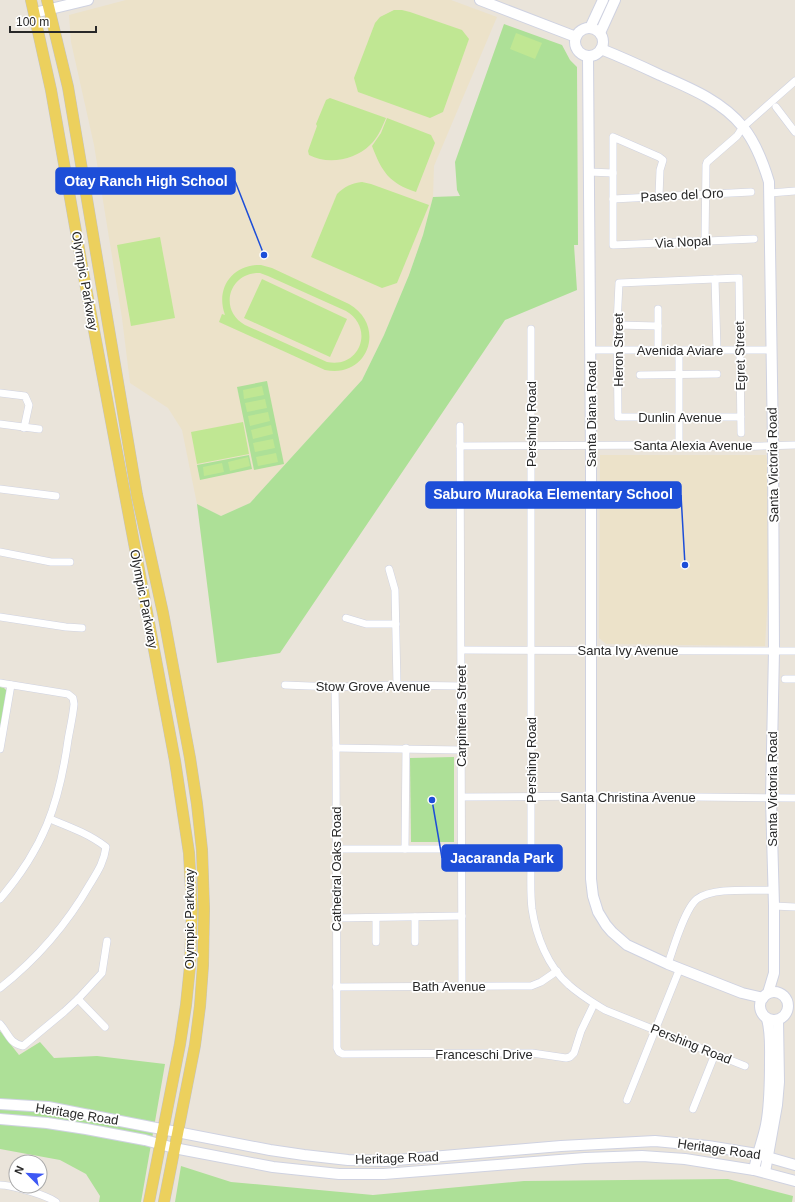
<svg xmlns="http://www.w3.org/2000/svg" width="795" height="1202" font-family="Arial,sans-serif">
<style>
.education{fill:#ece2c9}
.green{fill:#ade097}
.pitch{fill:#c0e793;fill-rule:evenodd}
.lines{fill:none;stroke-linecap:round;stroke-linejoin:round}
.street-casing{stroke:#cfd2e1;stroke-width:8}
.secondary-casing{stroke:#cfd2e1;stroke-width:12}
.primary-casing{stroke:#c3c3c3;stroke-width:12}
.street{stroke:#fff;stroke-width:7}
.secondary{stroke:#fff;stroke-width:10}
.primary{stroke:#ecd05d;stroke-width:11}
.labels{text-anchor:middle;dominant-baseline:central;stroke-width:3.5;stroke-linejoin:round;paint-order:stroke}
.street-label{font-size:13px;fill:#282828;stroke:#fff}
.leader{fill:none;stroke:#1d4ed8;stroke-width:1.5}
.callout-dot{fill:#1d4ed8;stroke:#fff;stroke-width:1.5}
.callout{fill:#1d4ed8;stroke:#1d4ed8;stroke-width:1.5}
.callout-label{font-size:14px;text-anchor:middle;font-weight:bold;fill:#fff}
</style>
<rect width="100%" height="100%" fill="#eae4da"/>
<g class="education">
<polygon points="126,0 451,0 497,17 434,166 433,197 423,235 409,275 384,335 362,380 250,503 221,516 197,504 182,430 168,408 130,383 122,318 94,145 71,42 69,15"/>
<polygon points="600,455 766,455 774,492 765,646 606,644 599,638"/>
</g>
<g class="green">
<polygon points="504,24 562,45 570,60 577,67 578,245 574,245 577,290 505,320 280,653 217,663 197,504 221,516 250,503 362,380 384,335 409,275 423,235 433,197 460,196 457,190 455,162"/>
<polygon points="267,381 284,464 254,470 237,387"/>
<polygon points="249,455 252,469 200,480 197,465"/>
<polygon points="0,687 4,688 7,691 0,731"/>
<polygon points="454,757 454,842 411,842 410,758"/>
<polygon points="0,1031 19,1055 40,1042 54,1058 97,1056 165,1064 141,1202 99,1202 100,1196 86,1174 60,1160 0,1149"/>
<polygon points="181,1166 231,1182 373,1195 524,1181 728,1179 793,1196 792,1202 175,1202"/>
</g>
<g class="pitch">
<polygon points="394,10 402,10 410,12 462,30 469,39 443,112 430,118 358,92 354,78 375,23 380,17"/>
<polygon points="516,33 542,43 535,59 510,49"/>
<path d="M330,98L386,118C382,127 378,138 370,145C355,160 328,165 309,155L308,151L317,126L316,124L326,100Z"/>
<path d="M387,118L431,135L435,143L416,192C389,183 382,172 372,146L381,133Z"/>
<path d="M362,182L371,184L429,205L397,283L382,288L311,257L337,194C345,186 352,183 362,182Z"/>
<polygon points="160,237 175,318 131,326 117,245"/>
<path d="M261,265L272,268L349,304C387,326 368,379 325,370L219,322L222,314L225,315C215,288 233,264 261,265ZM260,273L268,276L346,311C375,328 360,369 327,362L245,325C218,310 229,272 260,273Z"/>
<polygon points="262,279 347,319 330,357 244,318"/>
<polygon points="262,386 264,395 244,399 243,390"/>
<polygon points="265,399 267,408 247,412 245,403"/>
<polygon points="268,412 270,421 250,426 248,416"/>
<polygon points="243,422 249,454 197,464 191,432"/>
<polygon points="271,425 273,434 253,439 251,430"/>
<polygon points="273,439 275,448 255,452 253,443"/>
<polygon points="276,453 278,462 258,466 256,457"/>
<polygon points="248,457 250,466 230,471 228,462"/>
<polygon points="222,463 224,472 204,476 203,467"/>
</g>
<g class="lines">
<g class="street-casing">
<g id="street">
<polyline points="776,107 795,132"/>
<polyline points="589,172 613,173"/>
<polyline points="770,193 795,191"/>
<polyline points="659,196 660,170 663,160 659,157 613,137 613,245 754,239"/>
<polyline points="613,199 751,192"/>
<polyline points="705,241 706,165 707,162 737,136 743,127 795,81"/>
<polyline points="715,279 717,350"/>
<polyline points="658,309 658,350"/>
<polyline points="617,325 658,326"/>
<path d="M531,329V859C531,876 530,893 532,909C536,936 548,967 569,985C580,995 592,1002 605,1010L745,1066"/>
<polyline points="590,350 771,350"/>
<polyline points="640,375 717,374"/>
<polyline points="0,393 25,396 29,405 24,428"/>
<polyline points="741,417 618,417 617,325 619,283 739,278 741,433"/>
<polyline points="0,424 39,429"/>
<polyline points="460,426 462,986"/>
<polyline points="679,445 679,350"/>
<polyline points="460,446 679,445 731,447 795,445"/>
<polyline points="0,489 56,496"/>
<polyline points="0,552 51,562 70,562"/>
<polyline points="389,569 395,590 397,685"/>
<polyline points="0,617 66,627 82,628"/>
<polyline points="346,618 366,624 396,624"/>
<polyline points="462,650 795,651"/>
<polyline points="785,679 795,679"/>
<path d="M0,683L68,694L73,698L74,704C73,716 70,728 68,740C59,805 43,849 0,899"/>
<polyline points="285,685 335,687 397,685 461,686"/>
<polyline points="335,687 336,748 337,1048 339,1052 343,1054 532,1053 566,1058 570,1057 574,1053 581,1031 594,1004"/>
<polyline points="336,748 461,750"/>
<polyline points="0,749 11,685"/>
<polyline points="462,797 603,796 795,798"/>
<polyline points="336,849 462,849"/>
<polyline points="405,849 406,748"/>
<polyline points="774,906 795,907"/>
<polyline points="336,918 462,916"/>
<polyline points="376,918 376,942"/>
<polyline points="415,942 415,917"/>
<path d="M668,964C673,949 685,908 697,899C714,887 752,891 773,890"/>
<polyline points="336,987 531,986 541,982 557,971"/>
<path d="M0,988C37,959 67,924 90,884C98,871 104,862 106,847C89,834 70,827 50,819"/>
<polyline points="78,999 105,1027"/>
<path d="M0,1024C9,1034 9,1043 23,1046L64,1012L78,999L102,973L107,941"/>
<polyline points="627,1100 680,968"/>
<polyline points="693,1109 715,1054"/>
<path d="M0,1185C12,1185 46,1195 56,1202"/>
</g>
</g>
<g class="secondary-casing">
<g id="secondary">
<polyline points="480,0 576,37"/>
<polyline points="34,13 88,0"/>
<polyline points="590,28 603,0"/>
<circle cx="589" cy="42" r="14"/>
<polyline points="600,33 615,0"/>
<path d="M601,49C621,57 641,66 660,75C690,88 722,101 743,127C756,143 763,162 769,182L773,445L774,651L771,798L774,906V973L768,993"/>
<polyline points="588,56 591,459 591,879 593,896 598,912 606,925 612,932 627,945 668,964 742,993 763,998"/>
<circle cx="774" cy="1006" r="14"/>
<polyline points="0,1104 48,1107 270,1150 304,1155 348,1160 385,1161 561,1146 655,1141 708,1146 757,1154 795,1165"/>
<polyline points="0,1119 47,1123 86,1129 145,1140 174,1148 273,1167 339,1174 384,1174 585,1158 642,1156 685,1159 754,1170 795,1181"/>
<path d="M754,1170C757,1154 763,1140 766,1125C770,1104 770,1083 770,1062C770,1048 771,1033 767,1019"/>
<polyline points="765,1172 777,1105 779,1082 778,1020"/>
</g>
</g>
<g class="primary-casing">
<g id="primary">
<polyline points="31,0 51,90 84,277 175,761 189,853 192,909 190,966 186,1005 180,1044 149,1202"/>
<polyline points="47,0 68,87 137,495 163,613 190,758 197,804 202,850 204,909 203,965 200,1006 195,1045 164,1202"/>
</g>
</g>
<use href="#street" class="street"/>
<use href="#secondary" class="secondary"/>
<use href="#primary" class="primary"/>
</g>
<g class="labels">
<g class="street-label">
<text transform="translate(682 195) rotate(-3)">Paseo del Oro</text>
<text transform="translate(683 242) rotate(-3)">Via Nopal</text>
<text transform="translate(85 281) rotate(80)">Olympic Parkway</text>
<text transform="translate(618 350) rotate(-90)">Heron Street</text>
<text x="680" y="350">Avenida Aviare</text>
<text transform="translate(740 356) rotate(-91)">Egret Street</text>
<text transform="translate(591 414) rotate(-90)">Santa Diana Road</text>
<text x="680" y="417">Dunlin Avenue</text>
<text transform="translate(531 424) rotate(-90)">Pershing Road</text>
<text x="693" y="445">Santa Alexia Avenue</text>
<text transform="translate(773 465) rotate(-91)">Santa Victoria Road</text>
<text transform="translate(144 599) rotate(79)">Olympic Parkway</text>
<text x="628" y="650">Santa Ivy Avenue</text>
<text x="373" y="686">Stow Grove Avenue</text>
<text transform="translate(461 716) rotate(-90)">Carpinteria Street</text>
<text transform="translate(531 760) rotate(-90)">Pershing Road</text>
<text transform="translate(772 789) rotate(-90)">Santa Victoria Road</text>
<text x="628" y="797">Santa Christina Avenue</text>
<text transform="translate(336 869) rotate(-90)">Cathedral Oaks Road</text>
<text transform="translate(189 919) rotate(-90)">Olympic Parkway</text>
<text x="449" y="986">Bath Avenue</text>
<text transform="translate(691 1044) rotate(22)">Pershing Road</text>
<text x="484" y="1054">Franceschi Drive</text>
<text transform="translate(77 1114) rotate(9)">Heritage Road</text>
<text transform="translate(719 1149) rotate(8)">Heritage Road</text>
<text transform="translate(397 1158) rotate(-2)">Heritage Road</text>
</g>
</g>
<path class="leader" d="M264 255L235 181M685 565L681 495M432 800L442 858"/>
<g class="callout-dot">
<circle cx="264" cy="255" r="4"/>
<circle cx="685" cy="565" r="4"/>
<circle cx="432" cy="800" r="4"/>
</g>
<g class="callout">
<rect x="56" y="168" width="179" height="26" rx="4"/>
<rect x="426" y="482" width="255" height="26" rx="4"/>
<rect x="442" y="845" width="120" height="26" rx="4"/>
</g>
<g class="callout-label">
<text x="146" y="186">Otay Ranch High School</text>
<text x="553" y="499">Saburo Muraoka Elementary School</text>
<text x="502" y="863">Jacaranda Park</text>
</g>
<g transform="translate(28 1174) rotate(294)"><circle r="19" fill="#ffffff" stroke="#a9a9a9"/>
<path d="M0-3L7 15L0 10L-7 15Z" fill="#3d58f4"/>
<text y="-6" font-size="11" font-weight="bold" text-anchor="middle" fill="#282828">N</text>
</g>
<path d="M10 26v6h86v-6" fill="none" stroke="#282828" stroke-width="2"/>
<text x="16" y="26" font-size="12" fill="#282828" stroke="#ffffff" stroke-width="3" paint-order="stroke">100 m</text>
</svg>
